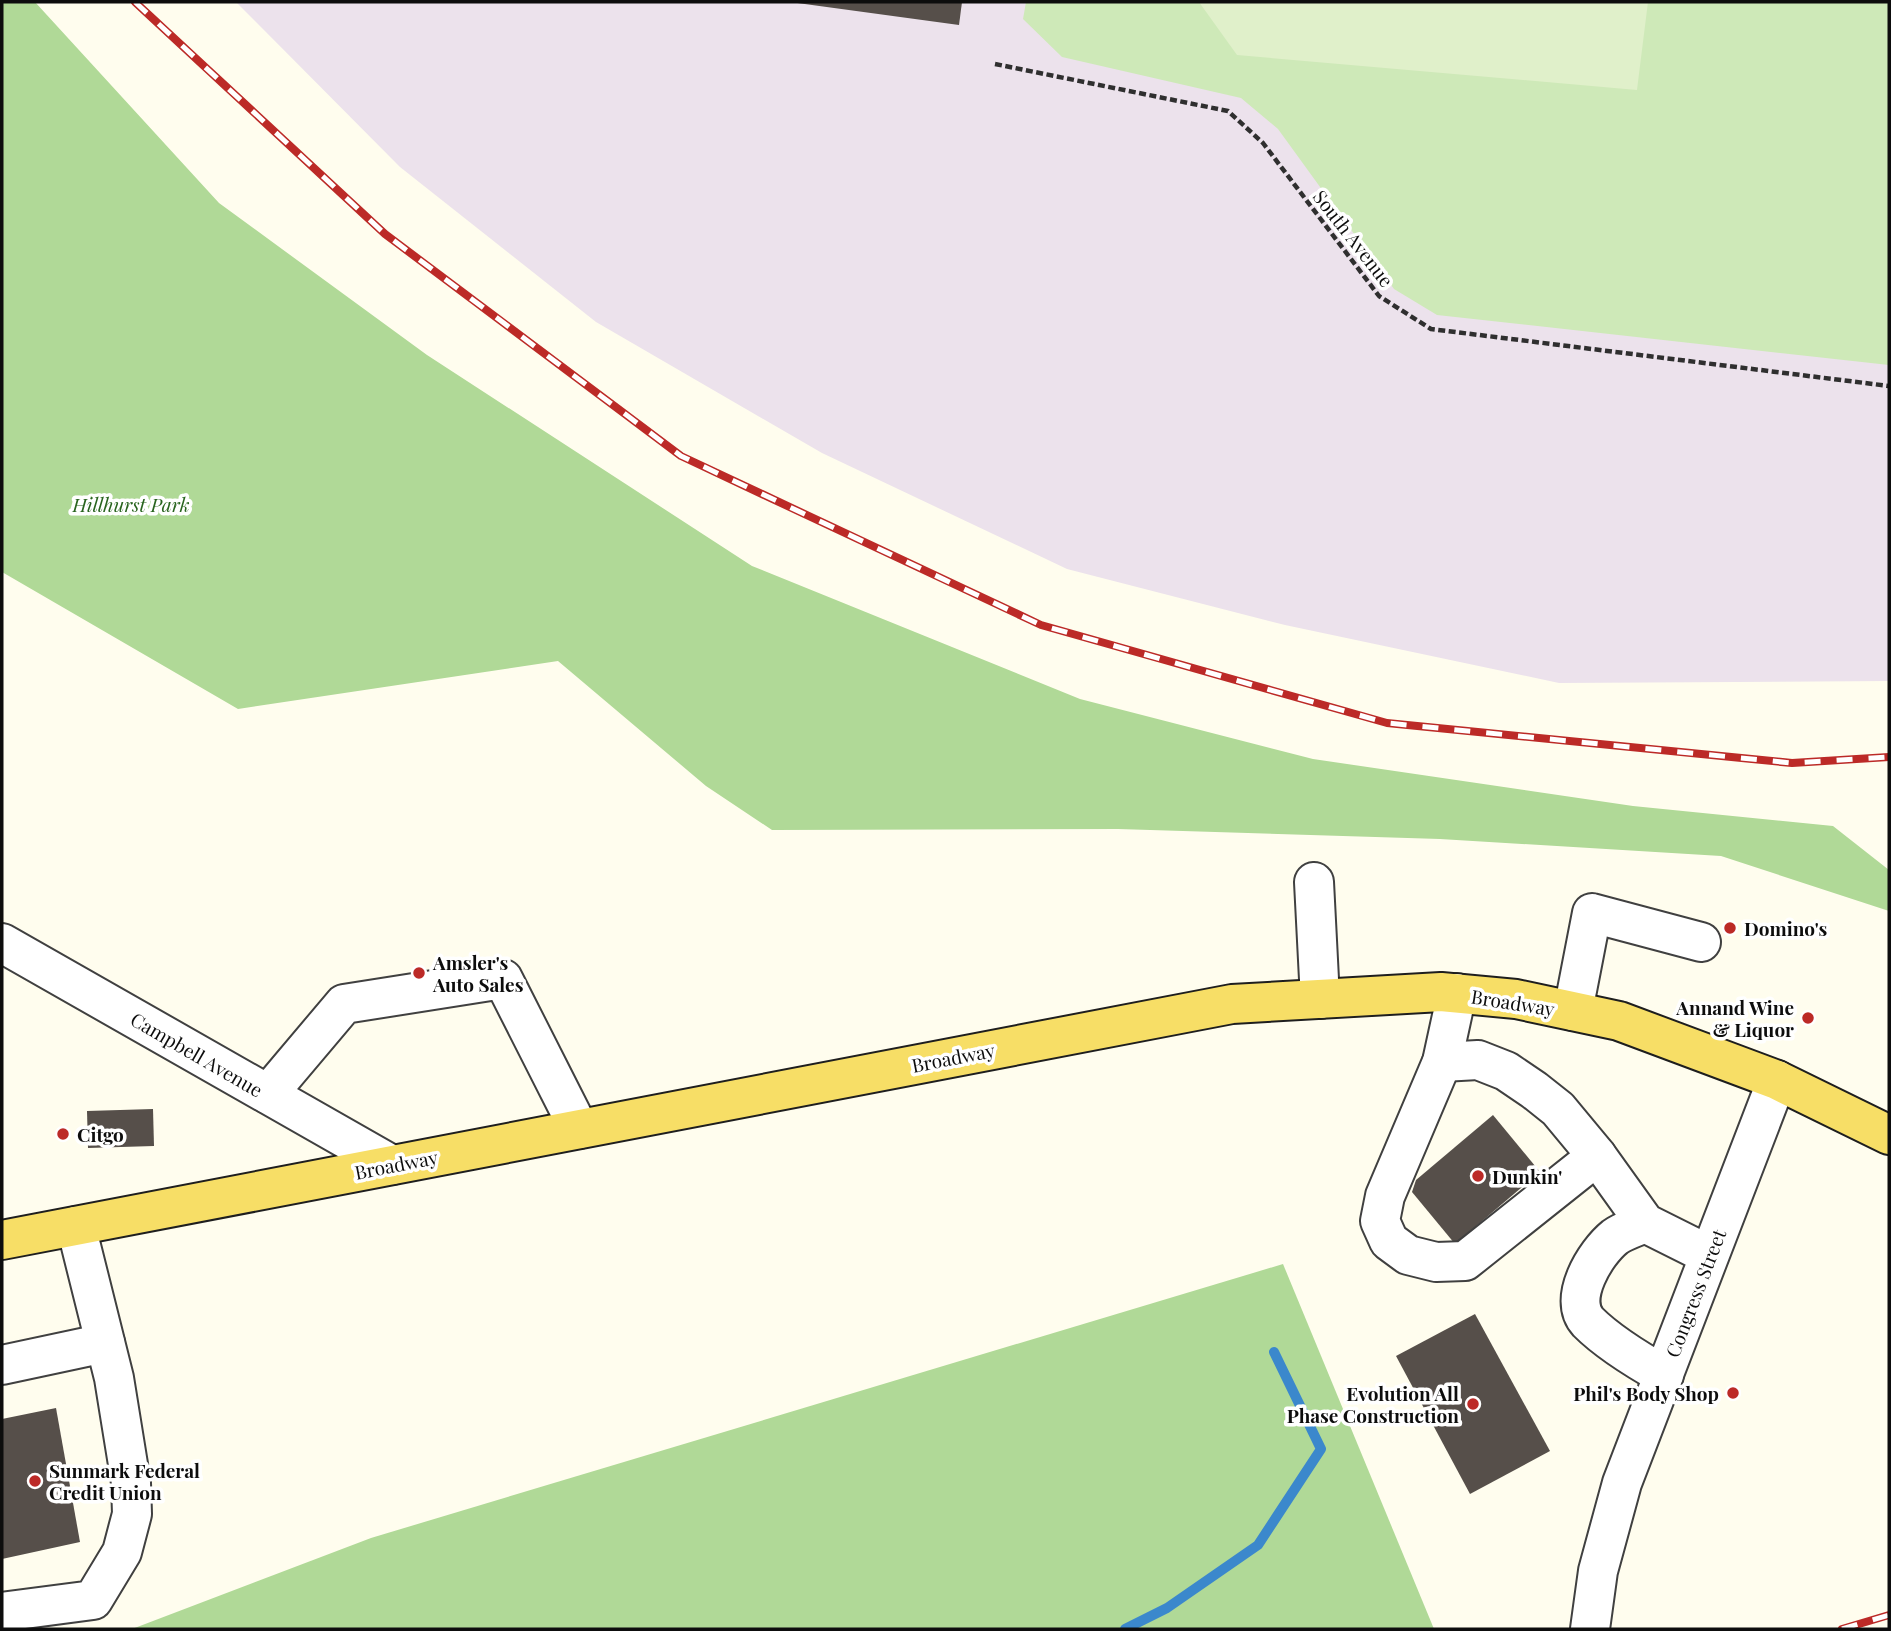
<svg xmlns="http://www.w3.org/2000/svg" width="1891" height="1631" font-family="'Playfair Display',serif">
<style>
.industrial{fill:#ece2ec}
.green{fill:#cee9b8}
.forest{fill:#b0d997}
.pitch{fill:#e0f0ca}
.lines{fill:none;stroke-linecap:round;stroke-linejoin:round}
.stream{stroke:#3b88cc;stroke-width:10}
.building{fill:#564f4a}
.minor-casing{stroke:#404040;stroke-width:42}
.major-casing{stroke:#1e1e1e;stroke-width:42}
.path{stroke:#2f2f2f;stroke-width:4.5;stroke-dasharray:7 3.5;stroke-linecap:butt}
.minor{stroke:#fff;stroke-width:38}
.major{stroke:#f7de66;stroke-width:38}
.rail-casing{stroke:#bc2a27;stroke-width:8}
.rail{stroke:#fff;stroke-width:5;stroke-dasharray:16;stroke-linecap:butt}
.poi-dot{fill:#bc2a27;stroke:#fff;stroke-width:2.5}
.labels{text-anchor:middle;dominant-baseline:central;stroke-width:7;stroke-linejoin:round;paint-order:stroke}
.street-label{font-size:19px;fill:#0d0d0d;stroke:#fff}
.park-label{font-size:19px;font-style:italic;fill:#28641e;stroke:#fff}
.poi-label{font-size:19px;font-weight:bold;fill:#0d0d0d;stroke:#fff;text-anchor:start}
</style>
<rect width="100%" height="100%" fill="#fffdee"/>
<polygon class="industrial" points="236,2 1889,2 1889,681 1559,683 1285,625 1067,569 822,453 596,322 400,167"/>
<polygon class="green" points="1026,2 1889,2 1889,365 1437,315 1394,289 1278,129 1241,98 1062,57 1023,19"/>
<g class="forest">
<polygon points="2,2 35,2 219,203 427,355 752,566 1080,699 1313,759 1633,806 1833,826 1889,870 1889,911 1721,856 1440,839 1118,829 772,830 706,786 558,661 238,709 2,572"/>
<polygon points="1283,1264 1434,1629 132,1629 371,1538"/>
</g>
<polygon class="pitch" points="1199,2 1648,2 1637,90 1237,55"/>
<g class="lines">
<polyline class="stream" points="1125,1629 1167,1608 1258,1545 1321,1449 1274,1352"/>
</g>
<g class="building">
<polygon points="790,2 962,2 959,25"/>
<polygon points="153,1109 154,1146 88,1148 87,1111"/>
<polygon points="1493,1115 1540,1172 1455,1244 1412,1192 1416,1180"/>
<polygon points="1475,1314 1550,1451 1470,1494 1396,1356"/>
<polygon points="56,1408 80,1542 2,1559 2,1419"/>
</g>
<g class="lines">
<g class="minor-casing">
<g id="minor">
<polyline points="1314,882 1320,999"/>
<polyline points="2,943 392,1165"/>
<polyline points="1457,993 1442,1062 1385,1196 1380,1221 1389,1241 1408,1255 1436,1262 1465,1261 1597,1156"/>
<polyline points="1573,1011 1592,913 1701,942"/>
<polyline points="1442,1062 1478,1060 1506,1071 1534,1090 1558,1109 1597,1156 1645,1223 1709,1255"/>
<polyline points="268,1094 344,1004 503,979 579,1129"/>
<path d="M1645,1223C1636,1227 1623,1231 1615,1237C1595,1253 1567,1299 1588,1322C1608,1342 1639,1361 1664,1375"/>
<polyline points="2,1365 105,1343"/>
<polyline points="2,1612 93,1600 122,1552 132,1514 131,1483 114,1378 76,1226"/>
<polyline points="1590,1629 1598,1571 1622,1483 1777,1080"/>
</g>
</g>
<g class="major-casing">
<polyline id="major" points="2,1240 1232,1004 1441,992 1516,999 1619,1021 1777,1080 1889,1135"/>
</g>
<polyline class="path" points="995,64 1228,111 1263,143 1379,296 1431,329 1889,386"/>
<use href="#minor" class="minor"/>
<use href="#major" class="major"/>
<g class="rail-casing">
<g id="rail">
<polyline points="135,2 385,234 681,456 1041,625 1387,723 1792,763 1889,757"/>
<polyline points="1842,1629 1889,1615"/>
</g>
</g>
<use href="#rail" class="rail"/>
</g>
<g class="poi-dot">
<circle cx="1730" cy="928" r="7"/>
<circle cx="419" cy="973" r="7"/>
<circle cx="1808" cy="1018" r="7"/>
<circle cx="63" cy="1134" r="7"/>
<circle cx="1478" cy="1176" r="7"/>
<circle cx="1733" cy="1393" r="7"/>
<circle cx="1473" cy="1404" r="7"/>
<circle cx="35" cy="1481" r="7"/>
</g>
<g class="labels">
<g class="street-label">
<text transform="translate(1354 238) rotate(52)">South Avenue</text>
<text transform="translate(1513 1002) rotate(9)">Broadway</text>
<text transform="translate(197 1054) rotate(30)">Campbell Avenue</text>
<text transform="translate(953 1057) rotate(-11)">Broadway</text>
<text transform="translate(396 1164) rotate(-11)">Broadway</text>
<text transform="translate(1695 1293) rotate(-69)">Congress Street</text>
</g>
<g class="park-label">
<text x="131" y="504">Hillhurst Park</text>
</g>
<g class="poi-label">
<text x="1744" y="928">Domino's</text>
<text x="433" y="962">Amsler's<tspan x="433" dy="22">Auto Sales</tspan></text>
<text x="1794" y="1007" text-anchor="end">Annand Wine<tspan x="1794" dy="22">&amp; Liquor</tspan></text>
<text x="77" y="1134">Citgo</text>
<text x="1492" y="1176">Dunkin'</text>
<text x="1459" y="1393" text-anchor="end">Evolution All<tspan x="1459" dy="22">Phase Construction</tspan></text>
<text x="1719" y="1393" text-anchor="end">Phil's Body Shop</text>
<text x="49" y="1470">Sunmark Federal<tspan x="49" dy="22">Credit Union</tspan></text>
</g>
</g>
<rect width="1891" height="1631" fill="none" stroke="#0d0d0d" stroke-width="7"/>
</svg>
